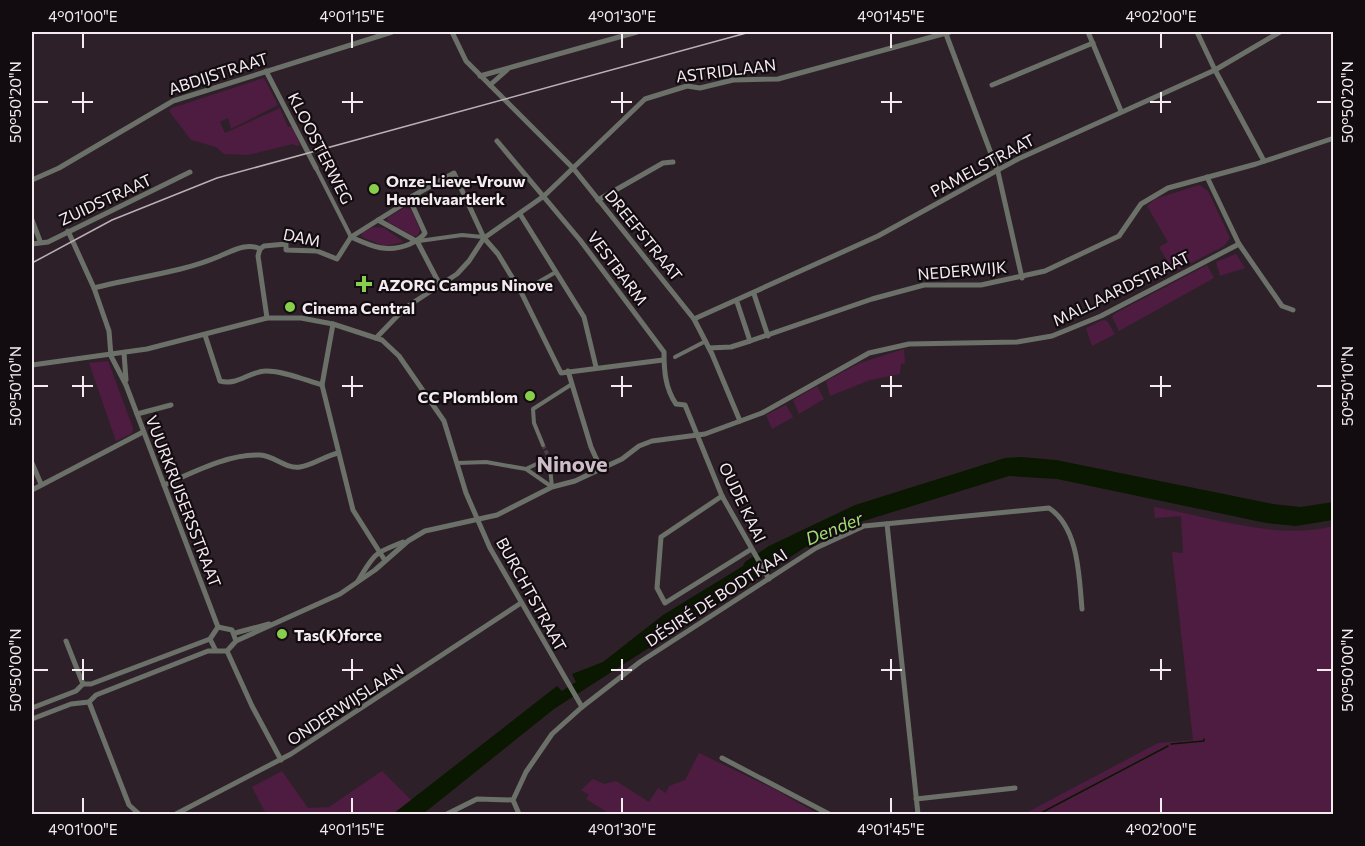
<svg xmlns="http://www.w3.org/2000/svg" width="1365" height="846" font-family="Commissioner,sans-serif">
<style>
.green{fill:#4e1c40}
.water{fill:#0a1801}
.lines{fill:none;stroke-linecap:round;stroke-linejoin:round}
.stream{stroke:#0a1801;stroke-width:1.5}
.pedestrian-tunnel{stroke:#4c3e47;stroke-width:4;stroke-dasharray:4 2;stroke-linecap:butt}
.pedestrian{stroke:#6b7069;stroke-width:4}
.minor{stroke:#6b7069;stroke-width:5}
.rail{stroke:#bab0b6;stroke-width:1.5}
.ticks{fill:none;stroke:#f4ebf0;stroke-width:2}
.poi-dot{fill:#87cf4a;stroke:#120c10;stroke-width:2}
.labels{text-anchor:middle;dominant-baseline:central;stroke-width:4.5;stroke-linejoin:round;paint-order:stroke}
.street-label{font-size:16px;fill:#f4ebf0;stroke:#120c10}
.poi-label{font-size:16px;font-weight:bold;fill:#f4ebf0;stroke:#120c10;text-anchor:start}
.water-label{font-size:18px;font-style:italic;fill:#9fdd6f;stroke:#120c10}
.district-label{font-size:22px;font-weight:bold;fill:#cebcc7;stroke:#120c10}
.neatline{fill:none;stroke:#f4ebf0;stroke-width:2}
.ticks-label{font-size:15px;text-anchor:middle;fill:#f4ebf0}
</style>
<rect width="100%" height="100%" fill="#2e2029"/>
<g class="green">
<polygon points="264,78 278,105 231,129 228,118 220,122 225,133 280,108 288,127 293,127 300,145 297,146 293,144 248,155 224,154 216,147 191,140 169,111 172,108"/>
<polygon points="1199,185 1208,191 1230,238 1224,246 1174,272 1159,247 1168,242 1147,206 1155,199"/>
<polygon points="404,208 411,209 420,230 417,236 413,236 388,222 387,218"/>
<polygon points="373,227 384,228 404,242 384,246 362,237 362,233"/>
<polygon points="1236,254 1245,268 1220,276 1216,262"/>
<polygon points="1207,265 1214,278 1119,331 1112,317 1114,314"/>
<polygon points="1103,320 1107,321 1115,334 1092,346 1086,328"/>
<polygon points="904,349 905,363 901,364 900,374 870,380 830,396 826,381 860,363"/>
<polygon points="108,361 133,428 132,433 116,441 89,363"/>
<polygon points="817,386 824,399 799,414 793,400"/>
<polygon points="786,405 793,417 772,429 766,415"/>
<path d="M1154,507C1212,517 1276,541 1333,526V814H1024L1158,743L1193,740L1172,552L1183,553L1181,516L1155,518Z"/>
<polygon points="699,753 776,790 818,814 610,814 586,799 589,795 581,790 593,779 604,784 616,781 649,802 658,788 666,793 669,786 685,780"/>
<polygon points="282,771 308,808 329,807 382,771 411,800 393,814 266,814 252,787"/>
</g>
<polygon class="water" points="1021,457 1056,460 1273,504 1301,507 1333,502 1333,520 1296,526 1266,523 1057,479 1009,476 854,524 809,545 554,709 423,814 393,814 557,686 562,691 576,682 572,674 603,662 663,615 743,566 745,562 769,546 855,505 1005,458"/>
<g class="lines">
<g class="stream">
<polyline points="1171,744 1204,741 1204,739"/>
<polyline points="1039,814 1168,746"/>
</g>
<polyline class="pedestrian-tunnel" points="543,445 549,458"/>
<g class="pedestrian">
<polyline points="316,168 351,237"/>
<polyline points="419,241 462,235 483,237"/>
<polyline points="521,292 556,272"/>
<polyline points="675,357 706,341"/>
<polyline points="543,445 534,423 533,409 572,384"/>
<polyline points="458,463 486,462 526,469 549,458 552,487"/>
<polyline points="526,469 552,487"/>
</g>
<g class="minor">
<polyline points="452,32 466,61 573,168 694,319 712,354 740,421"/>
<polyline points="1088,32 1121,111"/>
<polyline points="1197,32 1215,70 1264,161"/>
<polyline points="946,34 998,172 1022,278"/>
<polyline points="266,71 316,168"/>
<polyline points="480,76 637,32"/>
<polyline points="490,85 507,70"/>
<polyline points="992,85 1093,43"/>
<path d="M497,141L580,240L664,352C664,370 665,388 676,404L685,405L722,496L769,579"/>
<polyline points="32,180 59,168 173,101 392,32"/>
<polyline points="598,200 663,163 673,162"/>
<polyline points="520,214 584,317 596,367"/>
<polyline points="32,220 40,241"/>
<polyline points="378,220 416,241"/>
<polyline points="68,231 94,288 109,331 111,356 126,385 218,627"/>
<path d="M351,237C371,246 387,254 410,244C416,241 421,239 425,233L410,200"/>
<polyline points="417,241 440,285"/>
<polyline points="32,244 48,242 190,172"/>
<polyline points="1239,244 1282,306 1293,310"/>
<polyline points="260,249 264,246 286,244 286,250 317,251 337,259 351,237 410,200 411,197 454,173 484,238 498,254 521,292 561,373 663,360"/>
<polyline points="260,249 258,256 267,318"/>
<path d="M94,288C135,277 181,273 220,256C232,251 248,242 260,249"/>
<polyline points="754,294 768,336"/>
<polyline points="737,302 750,341"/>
<polyline points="694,319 878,236 1018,159 1215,70 1280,32"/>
<polyline points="333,324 322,385 353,510 384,559"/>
<path d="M205,335L220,381C237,386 250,371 266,371C284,371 305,380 322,385"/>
<polyline points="376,338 405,308 457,274 469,261 484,238 544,196 645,99 687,86 700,88 733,80 778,79 950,32"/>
<polyline points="709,348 731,347 750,341 872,299 924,285 981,285 1045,271 1119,236 1141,204 1168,188 1256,164 1334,138"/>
<polyline points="124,353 126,380"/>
<polyline points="32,365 147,349 267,318 301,318 333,324 382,340 399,356 444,421 466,493 490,548 582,707"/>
<polyline points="568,371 591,447 601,469"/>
<polyline points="137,414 171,405"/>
<polyline points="32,463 41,484"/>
<path d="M164,485C194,472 227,454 260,455C275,456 285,469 300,467C313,465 325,456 338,453"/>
<polyline points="32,490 143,432"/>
<polyline points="722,496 661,537 657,588 665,603 750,550"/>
<polyline points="887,524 918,814"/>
<path d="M358,581C374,554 374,553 403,542"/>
<polyline points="235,633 269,624"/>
<polyline points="66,641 83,684"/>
<polyline points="215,649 210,639 218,627 232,630 236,641"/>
<polyline points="227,651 252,706 281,760"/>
<polyline points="89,702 96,695 208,651 227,651 236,641 340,594 375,570 408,541 425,531 497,515 552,487 575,481 622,459 639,446 652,441 705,434 762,413 869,353 909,344 1017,342 1052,336 1101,316 1239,244 1207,177"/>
<polyline points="89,702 129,805 139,814"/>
<polyline points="32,708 76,691 83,684 91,684 210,639"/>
<polyline points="32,719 71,704 89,702"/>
<polyline points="722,758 829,814"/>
<polyline points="916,799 1015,788"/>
<polyline points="176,814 291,754 521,603"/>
<polyline points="447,814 477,799 513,800"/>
<path d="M519,814L513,800L526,772L552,734L582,707L640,662L816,548L864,526L1049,508C1079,528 1079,577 1082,609"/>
</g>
<polyline class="rail" points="32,263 112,220 217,178 750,32"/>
</g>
<path class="ticks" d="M83,33V48M352,33V48M622,33V48M891,33V48M1161,33V48M83,92V113M352,92V113M622,92V113M891,92V113M1161,92V113M33,102H48M72,102H93M342,102H363M611,102H632M881,102H902M1150,102H1171M1317,102H1332M83,376V397M352,376V397M622,376V397M891,376V397M1161,376V397M33,386H48M72,386H93M342,386H363M611,386H632M881,386H902M1150,386H1171M1317,386H1332M83,659V680M352,659V680M622,659V680M891,659V680M1161,659V680M33,670H48M72,670H93M342,670H363M611,670H632M881,670H902M1150,670H1171M1317,670H1332M83,798V813M352,798V813M622,798V813M891,798V813M1161,798V813"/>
<g class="poi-dot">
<circle cx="374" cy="189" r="6"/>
<path d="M361 275h6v6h6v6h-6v6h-6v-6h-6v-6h6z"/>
<circle cx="290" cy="307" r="6"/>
<circle cx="530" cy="396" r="6"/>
<circle cx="282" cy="634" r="6"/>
</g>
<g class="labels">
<g class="street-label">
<text transform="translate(726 70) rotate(-7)">ASTRIDLAAN</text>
<text transform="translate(218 73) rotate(-18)">ABDIJSTRAAT</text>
<text transform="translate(321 148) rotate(63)">KLOOSTERWEG</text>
<text transform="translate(982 165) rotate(-28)">PAMELSTRAAT</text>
<text transform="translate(105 199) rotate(-25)">ZUIDSTRAAT</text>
<text transform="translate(644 235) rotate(51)">DREEFSTRAAT</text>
<text transform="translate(302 237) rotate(12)">DAM</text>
<text transform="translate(618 268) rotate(53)">VESTBARM</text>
<text transform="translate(962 270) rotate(-5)">NEDERWIJK</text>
<text transform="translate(1121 288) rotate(-26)">MALLAARDSTRAAT</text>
<text transform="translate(184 501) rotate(69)">VUURKRUISERSSTRAAT</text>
<text transform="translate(743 502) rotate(64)">OUDE KAAI</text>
<text transform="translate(532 594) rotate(61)">BURCHTSTRAAT</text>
<text transform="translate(716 597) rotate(-33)">DÉSIRÉ DE BODTKAAI</text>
<text transform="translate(345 704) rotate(-33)">ONDERWIJSLAAN</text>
</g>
<g class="poi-label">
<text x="386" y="180">Onze-Lieve-Vrouw<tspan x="386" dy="18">Hemelvaartkerk</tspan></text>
<text x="378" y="284">AZORG Campus Ninove</text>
<text x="302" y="307">Cinema Central</text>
<text x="518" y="396" text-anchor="end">CC Plomblom</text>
<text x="294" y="634">Tas(K)force</text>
</g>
<g class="water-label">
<text transform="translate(834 528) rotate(-22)">Dender</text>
</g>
<g class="district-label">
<text x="572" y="463">Ninove</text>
</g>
</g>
<rect width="1365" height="846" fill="none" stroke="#120c10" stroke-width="66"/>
<rect x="33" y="33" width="1299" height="780" class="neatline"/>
<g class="ticks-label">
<text x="83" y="22">4°01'00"E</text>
<text x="352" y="22">4°01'15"E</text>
<text x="622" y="22">4°01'30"E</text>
<text x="891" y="22">4°01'45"E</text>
<text x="1161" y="22">4°02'00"E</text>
<text transform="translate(16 102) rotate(-90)" y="5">50°50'20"N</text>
<text transform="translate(1348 102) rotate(-90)" y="5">50°50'20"N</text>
<text transform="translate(16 386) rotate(-90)" y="5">50°50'10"N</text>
<text transform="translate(1348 386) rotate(-90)" y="5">50°50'10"N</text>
<text transform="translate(16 670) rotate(-90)" y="5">50°50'00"N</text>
<text transform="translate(1348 670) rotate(-90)" y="5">50°50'00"N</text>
<text x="83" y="835">4°01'00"E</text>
<text x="352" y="835">4°01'15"E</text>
<text x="622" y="835">4°01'30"E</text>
<text x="891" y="835">4°01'45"E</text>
<text x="1161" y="835">4°02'00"E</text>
</g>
</svg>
